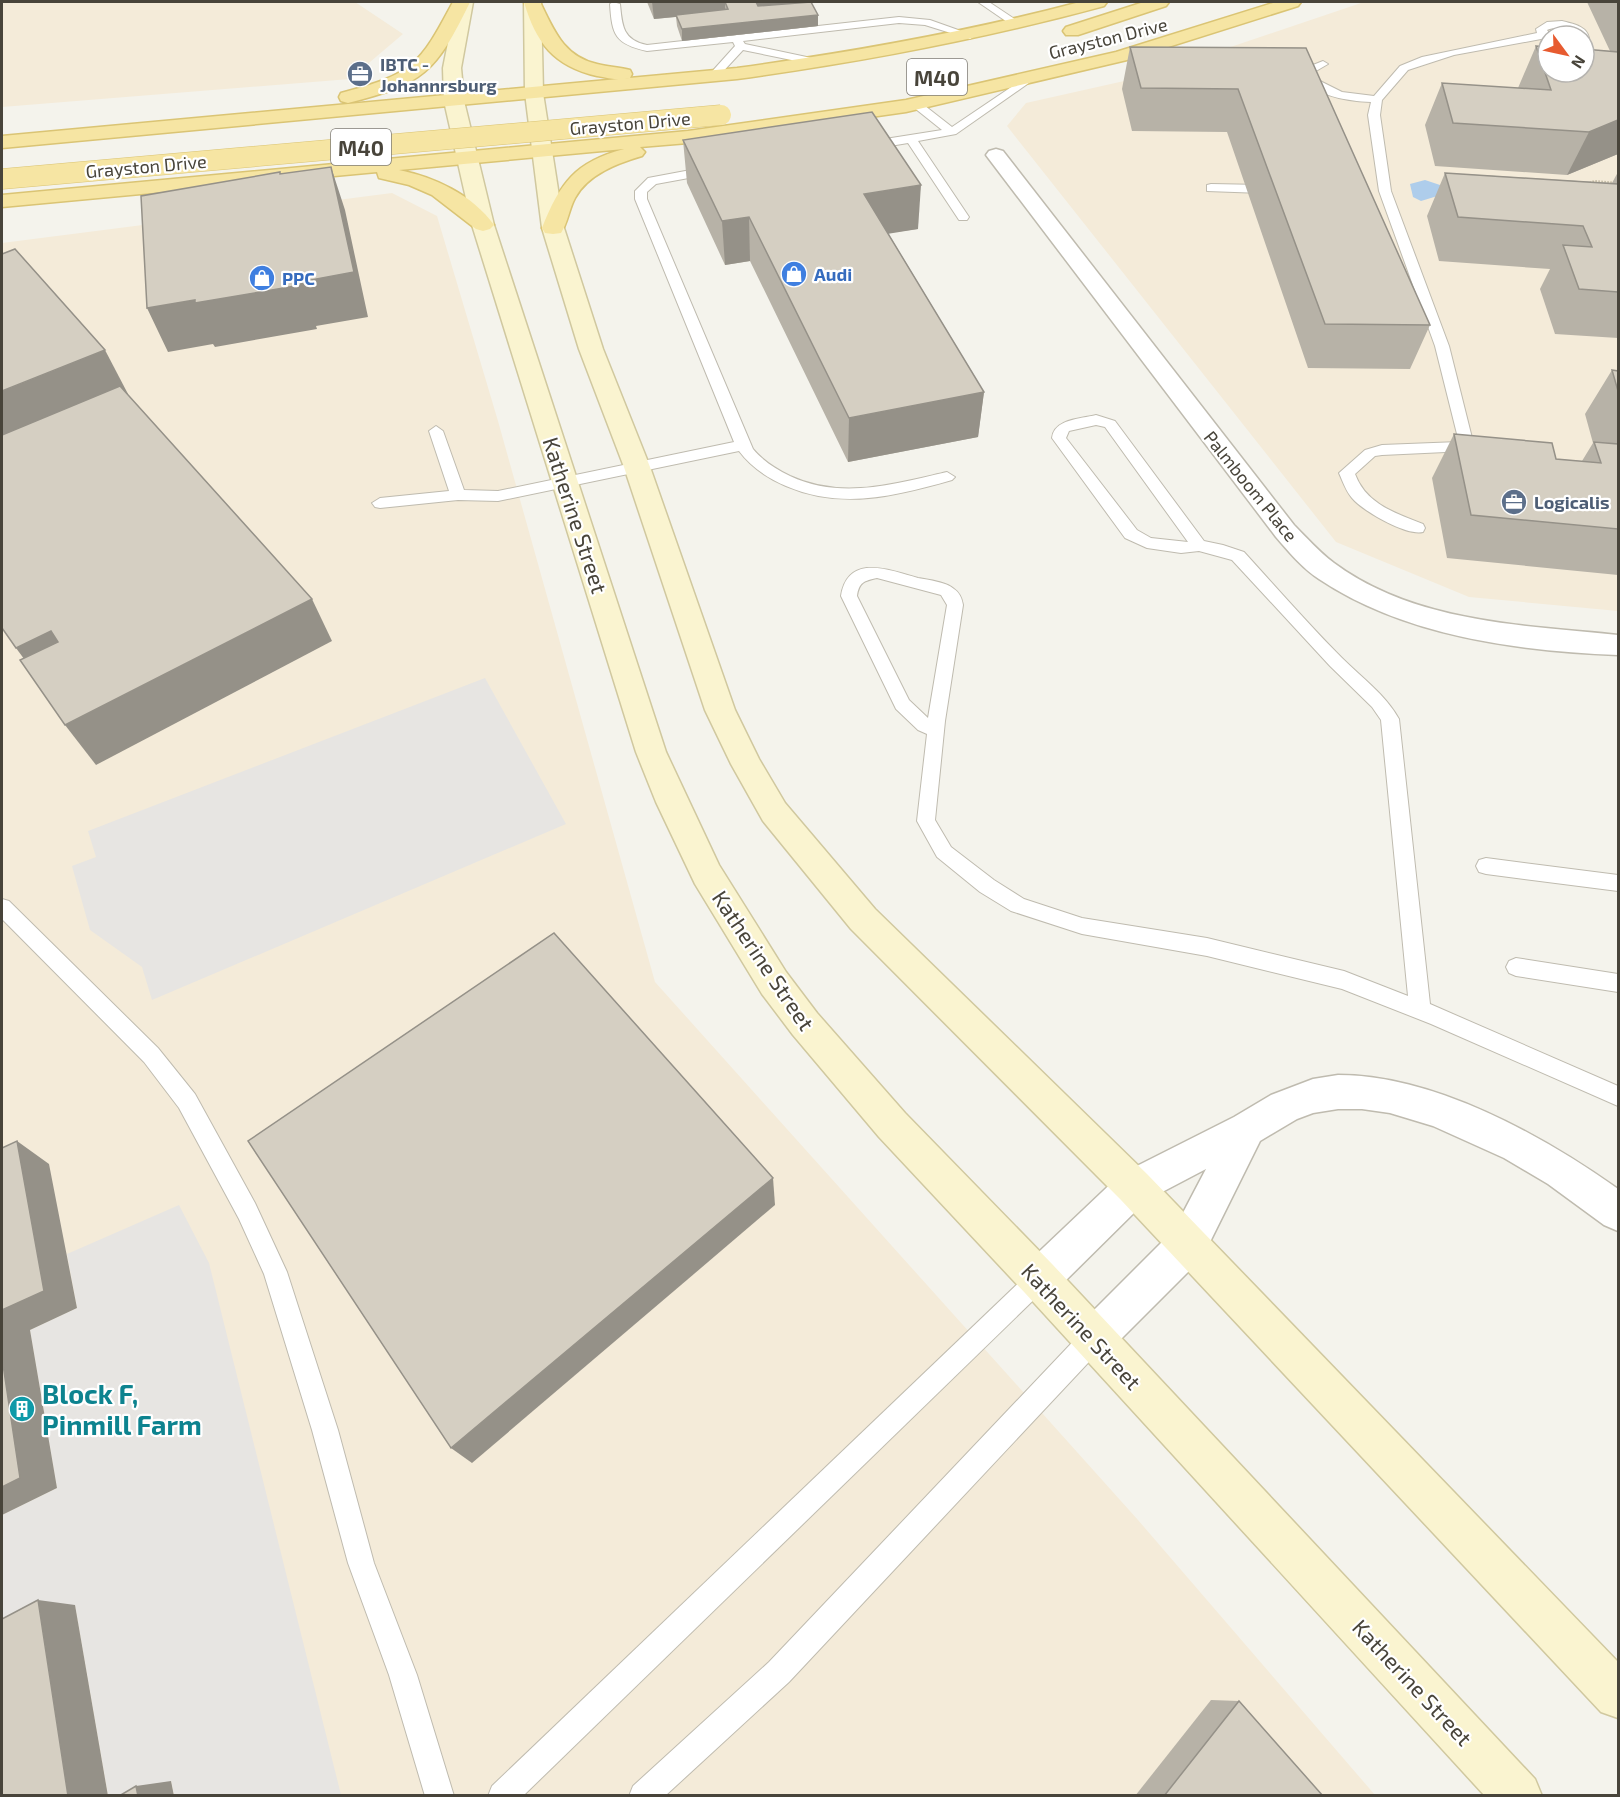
<svg xmlns="http://www.w3.org/2000/svg" width="1620" height="1797" font-family="'Exo 2',sans-serif">
<style>
.commercial{fill:#f4ebd9;fill-rule:evenodd}
.parking{fill:#e7e5e2}
.water{fill:#aecdeb}
.lines{fill:none;stroke-linecap:round;stroke-linejoin:round}
.service-casing{stroke:#bfbbaf;stroke-width:2}
.minor-casing{stroke:#bfbbaf;stroke-width:3}
.secondary-casing{stroke:#d0c89f;stroke-width:3}
.primary-casing{stroke:#dac474;stroke-width:3}
.path{stroke:#c0b8a1;stroke-width:2;stroke-dasharray:1.5 1.5;stroke-linecap:butt}
.service{fill:#fff;fill-rule:evenodd}
.minor{fill:#fff;fill-rule:evenodd}
.secondary{fill:#faf4d0;fill-rule:evenodd}
.primary{fill:#f6e5a3;fill-rule:evenodd}
.primary-bridge-casing{stroke:#dac474;stroke-width:21;stroke-linecap:butt}
.primary-bridge{stroke:#f6e5a3;stroke-width:20}
.wall{fill:#b7b2a7}
.shaded-wall{fill:#959188}
.building{fill:#d5cfc2;stroke:#959188;stroke-width:1.5}
.labels{text-anchor:middle;dominant-baseline:central;stroke-width:4.5;stroke-linejoin:round;paint-order:stroke}
.far-street-label{font-size:18px;fill:#48443a;stroke:#fff}
.far-service-label{font-size:18px;font-weight:bold;fill:#4e5e75;stroke:#fff;text-anchor:start}
.far-shop-label{font-size:18px;font-weight:bold;fill:#366cbe;stroke:#fff;text-anchor:start}
.shield{fill:#fff;stroke:#7f7c75;stroke-width:1.5}
.shield-label{font-size:21px;font-weight:bold;fill:#48443a}
.street-label{font-size:22px;fill:#48443a;stroke:#fff}
.near-culture-label{font-size:27px;font-weight:bold;fill:#0d838f;stroke:#fff;text-anchor:start}
</style>
<rect width="100%" height="100%" fill="#f4f3ec"/>
<g class="commercial">
<polygon points="2,2 355,2 403,34 350,79 2,107"/>
<path d="M1364,2H1618V611L1469,597L1336,542L1007,126L1026,103L1142,77ZM1548,36H1584V72H1548Z"/>
<polygon points="392,193 437,216 498,421 655,982 1138,1520 1375,1795 2,1795 2,243"/>
</g>
<g class="parking">
<polygon points="485,678 566,824 152,1000 142,967 90,930 72,866 96,857 88,831"/>
<polygon points="179,1205 209,1263 341,1795 174,1795 171,1781 145,1795 108,1795 75,1605 2,1643 2,1515 57,1488 30,1330 77,1308 67,1254"/>
</g>
<polygon class="water" points="1425,180 1440,185 1444,194 1421,201 1413,197 1410,184"/>
<g class="lines">
<g class="service-casing">
<g id="service">
<path d="M613,2L620,4C622,26 623,40 647,45L899,17L930,20L975,36L970,39L925,25L899,23L743,41L745,44L816,59L821,62L816,65L743,50L717,78L713,79L708,76L735,46L733,42L647,51C615,44 612,35 610,4Z"/>
<polygon points="978,2 989,2 1022,24 1013,26"/>
<path d="M1562,21C1573,24 1587,26 1589,38L1584,41V36C1571,36 1563,23 1547,30L1551,36H1548V42L1541,39L1454,55L1408,70L1382,100L1380,115L1391,191L1449,346L1474,446L1467,451L1382,455L1375,456L1355,474C1366,504 1395,513 1423,524L1425,528L1423,532C1406,536 1363,511 1352,498C1346,491 1343,482 1339,473L1365,450L1382,445L1459,442L1435,346L1379,191L1368,115L1371,102C1346,101 1318,96 1301,78L1308,67L1323,61L1328,64L1316,71L1312,77L1342,92L1374,96L1400,66L1422,57L1537,33L1536,29L1547,22Z"/>
<polygon points="1029,75 1034,78 1033,80 956,134 918,141 969,217 967,220 959,220 908,143 866,150 860,146 866,142 942,130 912,106 912,102 920,102 952,127"/>
<path d="M712,166L718,170L716,173L656,184L647,192V199L753,449C763,461 776,469 790,476C841,500 894,484 947,472L955,477L952,480C896,496 842,510 786,486C767,478 751,467 739,451L498,501L458,500L380,508L375,507L372,503L380,498L449,491L429,431L436,426L443,431L464,490L498,491L734,442L635,199V191L648,178Z"/>
<polygon points="1211,184 1262,185 1268,189 1262,193 1207,191 1207,185"/>
<path d="M1096,415L1115,421L1204,541L1223,545L1244,552C1276,587 1308,624 1342,658C1362,678 1385,694 1399,719L1430,1004L1618,1086V1106L1431,1024L1342,989L1207,956L1082,934L1011,911L980,892L937,857L917,821L927,734L918,730L896,709L841,596C848,553 889,570 918,578C929,580 946,582 954,589C960,593 962,599 963,605L945,721L935,820L951,847L994,880L1024,899L1082,918L1207,938L1344,971L1408,996L1381,720L1372,707L1330,666L1232,560L1199,551L1181,553L1147,548L1125,538L1052,438C1054,419 1080,419 1096,415ZM1096,425L1105,427L1188,542L1151,538L1137,530L1066,438L1069,431ZM877,578L941,595L947,605L928,718L909,700L857,596C859,582 864,581 877,578Z"/>
<polygon points="1486,858 1618,875 1618,891 1486,874 1479,872 1476,866 1479,860"/>
<polygon points="2,899 9,901 158,1048 195,1094 255,1203 287,1272 338,1430 374,1563 417,1675 454,1796 425,1796 389,1675 348,1563 312,1430 264,1274 239,1219 179,1108 144,1062 2,919"/>
<polygon points="1516,958 1618,974 1618,992 1516,976 1509,973 1506,967 1509,961"/>
<polygon points="1039,1267 1047,1271 1051,1279 1047,1287 523,1796 488,1796 492,1786 1031,1271"/>
<polygon points="1093,1327 1102,1330 1105,1339 1102,1348 789,1682 665,1796 629,1796 633,1786 769,1662 1084,1330"/>
</g>
</g>
<g class="minor-casing">
<g id="minor">
<path d="M996,149L1003,151L1294,525C1307,538 1319,552 1334,563C1415,623 1523,625 1618,635V655C1517,651 1404,636 1319,579C1302,568 1289,552 1276,537L989,159L986,155L989,151Z"/>
<path d="M1338,1075C1434,1075 1542,1135 1618,1189V1231L1604,1225L1548,1184L1504,1158L1433,1126L1390,1113L1362,1109H1338L1313,1113L1297,1119L1260,1141L1202,1258L1107,1353L1093,1359L1079,1353L1073,1339L1079,1325L1174,1230L1206,1169L1147,1200L1053,1293L1039,1299L1025,1293L1019,1279L1025,1265L1121,1174L1234,1117L1271,1095L1313,1079Z"/>
</g>
</g>
<g class="secondary-casing">
<g id="secondary">
<polygon points="456,2 473,2 461,68 464,101 494,225 666,752 719,865 786,972 817,1013 905,1113 1053,1265 1535,1779 1542,1796 1485,1796 1025,1293 879,1137 793,1035 762,994 695,884 656,802 636,752 472,225 444,101 443,68"/>
<polygon points="524,2 541,2 543,93 564,228 603,349 650,467 735,710 759,759 785,803 875,909 1147,1174 1618,1662 1618,1718 1601,1712 1121,1200 851,929 763,821 731,764 705,710 624,467 579,349 542,228 525,93"/>
</g>
</g>
<g class="primary-casing">
<g id="primary">
<path d="M453,2H470C436,72 424,84 348,103L341,101L339,97L341,93C413,74 419,66 453,2Z"/>
<path d="M524,2H540C554,30 563,56 597,64C608,67 619,67 630,70L632,74L630,78C619,81 608,78 597,76C554,66 536,43 524,2Z"/>
<path d="M1080,2H1107L1104,6C983,39 861,62 737,79L2,148V136L737,68C853,52 967,32 1080,2Z"/>
<polygon points="1144,2 1169,2 1166,6 1078,35 1066,35 1063,31 1066,27"/>
<path d="M1276,2H1301L1298,6L1127,60L906,112L688,143L640,147L645,152L642,156C618,163 588,174 575,198C569,209 568,222 561,233L553,234L545,233L542,228C560,183 575,162 624,149L399,170C434,177 473,195 494,225L490,229L483,231L476,229L432,195L409,185L379,178L377,172L2,207V195L688,131L906,100L1116,52Z"/>
</g>
</g>
<polyline class="path" points="1587,184 1594,181 1618,183"/>
<use href="#service" class="service"/>
<use href="#minor" class="minor"/>
<use href="#secondary" class="secondary"/>
<use href="#primary" class="primary"/>
<g class="primary-bridge-casing">
<polyline id="primary-bridge" points="2,179 721,115"/>
</g>
<use href="#primary-bridge" class="primary-bridge"/>
</g>
<g class="wall">
<polygon points="647,2 811,2 818,26 682,41 677,26 676,17 654,19"/>
<polygon points="1587,2 1618,2 1618,154 1567,175 1435,166 1425,125 1442,83 1518,88 1536,46 1610,51"/>
<polygon points="1130,47 1306,48 1430,325 1410,369 1308,368 1227,132 1132,131 1122,89"/>
<polygon points="683,140 918,229 888,233 984,392 978,437 848,462 750,261 725,265 687,183"/>
<polygon points="1618,172 1618,338 1555,334 1540,289 1550,269 1439,261 1427,216 1445,173 1612,183"/>
<polygon points="1612,370 1618,371 1618,575 1447,558 1432,478 1454,434 1556,459 1582,461 1593,443 1585,414"/>
<polygon points="1211,1700 1239,1701 1323,1796 1135,1796"/>
</g>
<g class="shaded-wall">
<polygon points="652,2 725,2 725,12 654,19"/>
<polygon points="725,2 810,2 728,11"/>
<polygon points="818,15 818,26 682,41 682,29"/>
<polygon points="1618,120 1618,154 1567,175 1589,132"/>
<polygon points="331,167 345,210 368,317 316,326 317,329 215,347 213,344 168,352 147,308 300,282"/>
<polygon points="921,185 918,229 862,238 864,194"/>
<polygon points="749,217 750,261 725,265 722,221"/>
<polygon points="105,350 128,394 2,446 2,391"/>
<polygon points="984,392 978,437 848,462 849,418"/>
<polygon points="312,599 332,641 96,765 65,725"/>
<polygon points="51,631 81,673 47,690 16,648"/>
<polygon points="17,1141 49,1164 77,1308 30,1330 57,1488 2,1515 2,1310"/>
<polygon points="773,1178 775,1205 472,1463 451,1448"/>
<polygon points="38,1600 75,1605 108,1796 68,1796"/>
<polygon points="171,1781 174,1796 138,1796 136,1786"/>
</g>
<g class="building">
<polygon points="725,2 756,2 758,6 811,2 818,15 682,29 676,15 728,9"/>
<polygon points="1536,46 1548,47 1548,72 1584,72 1584,49 1618,52 1618,120 1589,132 1453,123 1442,83 1551,90"/>
<polygon points="1130,47 1306,48 1430,325 1325,324 1238,89 1141,88"/>
<polygon points="872,112 921,185 864,194 984,392 849,418 749,217 722,221 683,140"/>
<polygon points="331,167 354,272 300,282 301,285 195,303 195,300 147,308 141,196 280,172 280,174"/>
<polygon points="1445,173 1618,184 1618,292 1579,289 1563,245 1592,247 1583,226 1458,217"/>
<polygon points="15,249 105,350 2,391 2,254"/>
<polygon points="1612,370 1618,371 1618,391"/>
<polygon points="120,386 312,599 65,725 20,660 58,642 51,631 16,648 2,628 2,435"/>
<polygon points="1454,434 1552,443 1556,459 1601,463 1594,442 1618,444 1618,529 1471,515"/>
<polygon points="554,933 773,1178 451,1448 248,1141"/>
<polygon points="17,1141 44,1291 2,1310 2,1148"/>
<polygon points="2,1358 20,1478 2,1487"/>
<polygon points="38,1600 68,1796 2,1796 2,1619"/>
<polygon points="1239,1701 1323,1796 1164,1796"/>
<polygon points="136,1786 138,1796 119,1796"/>
</g>
<defs>
<g id="office-disc" transform="scale(1.35)"><circle r="9.5" fill="#5c6f8a" stroke="#fff"/><path d="M-6-3h4V-5.5h4V-3h4V5H-6ZM-1-4.5V-3h2v-1.5ZM-6 0V1H6V0Z" fill="#fff"/></g>
<g id="shop-disc" transform="scale(1.35)"><circle r="9.5" fill="#3f7fe0" stroke="#fff"/><path d="M-5-2.5h2.3a2.7 3.5 0 0 1 5.4 0H5L5.5 6h-11ZM-1.5-2.5h3a1.5 2.3 0 0 0-3 0Z" fill="#fff"/></g>
<g id="building-disc" transform="scale(1.35)"><circle r="9.5" fill="#0f9aa8" stroke="#fff"/><path d="M-4-6H4V6H1V3H-1V6H-4ZM-2.5-4.3h1.7v1.8h-1.7ZM.8-4.3h1.7v1.8H.8ZM-2.5-1h1.7V.8h-1.7ZM.8-1h1.7V.8H.8Z" fill="#fff"/></g>
</defs>
<g fill-rule="evenodd">
<use href="#office-disc" x="360" y="74"/>
<use href="#shop-disc" x="794" y="274"/>
<use href="#shop-disc" x="262" y="278"/>
<use href="#office-disc" x="1514" y="502"/>
<use href="#building-disc" x="22" y="1409"/>
</g>
<g class="labels">
<g class="far-street-label">
<text transform="translate(1108 38) rotate(-14)">Grayston Drive</text>
<text transform="translate(630 123) rotate(-5)">Grayston Drive</text>
<text transform="translate(146 166) rotate(-5)">Grayston Drive</text>
<text transform="translate(1251 486) rotate(51)">Palmboom Place</text>
</g>
<g class="far-service-label">
<text x="380" y="64">IBTC -<tspan x="380" dy="21">Johannrsburg</tspan></text>
<text x="1534" y="502">Logicalis</text>
</g>
<g class="far-shop-label">
<text x="814" y="274">Audi</text>
<text x="282" y="278">PPC</text>
</g>
<g class="shield">
<rect x="907" y="59" width="60" height="36" rx="4.5"/>
<rect x="331" y="129" width="60" height="36" rx="4.5"/>
</g>
<g class="shield-label">
<text x="937" y="77">M40</text>
<text x="361" y="147">M40</text>
</g>
<g class="street-label">
<text transform="translate(576 515) rotate(72)">Katherine Street</text>
<text transform="translate(764 960) rotate(56)">Katherine Street</text>
<text transform="translate(1082 1326) rotate(47)">Katherine Street</text>
<text transform="translate(1413 1682) rotate(47)">Katherine Street</text>
</g>
<g class="near-culture-label">
<text x="42" y="1393">Block F,<tspan x="42" dy="31">Pinmill Farm</tspan></text>
</g>
</g>
<rect width="1620" height="1797" fill="none" stroke="#48443a" stroke-width="6"/>
<g transform="translate(1566 54) rotate(123)"><circle r="28" fill="#ffffff" stroke="#b6b4b0" stroke-width="1.5"/>
<path d="M0-4.5L10 22L0 15L-10 22Z" fill="#e75b30"/>
<text y="-9" font-size="16" font-weight="bold" text-anchor="middle" fill="#48443a">N</text>
</g>
</svg>
